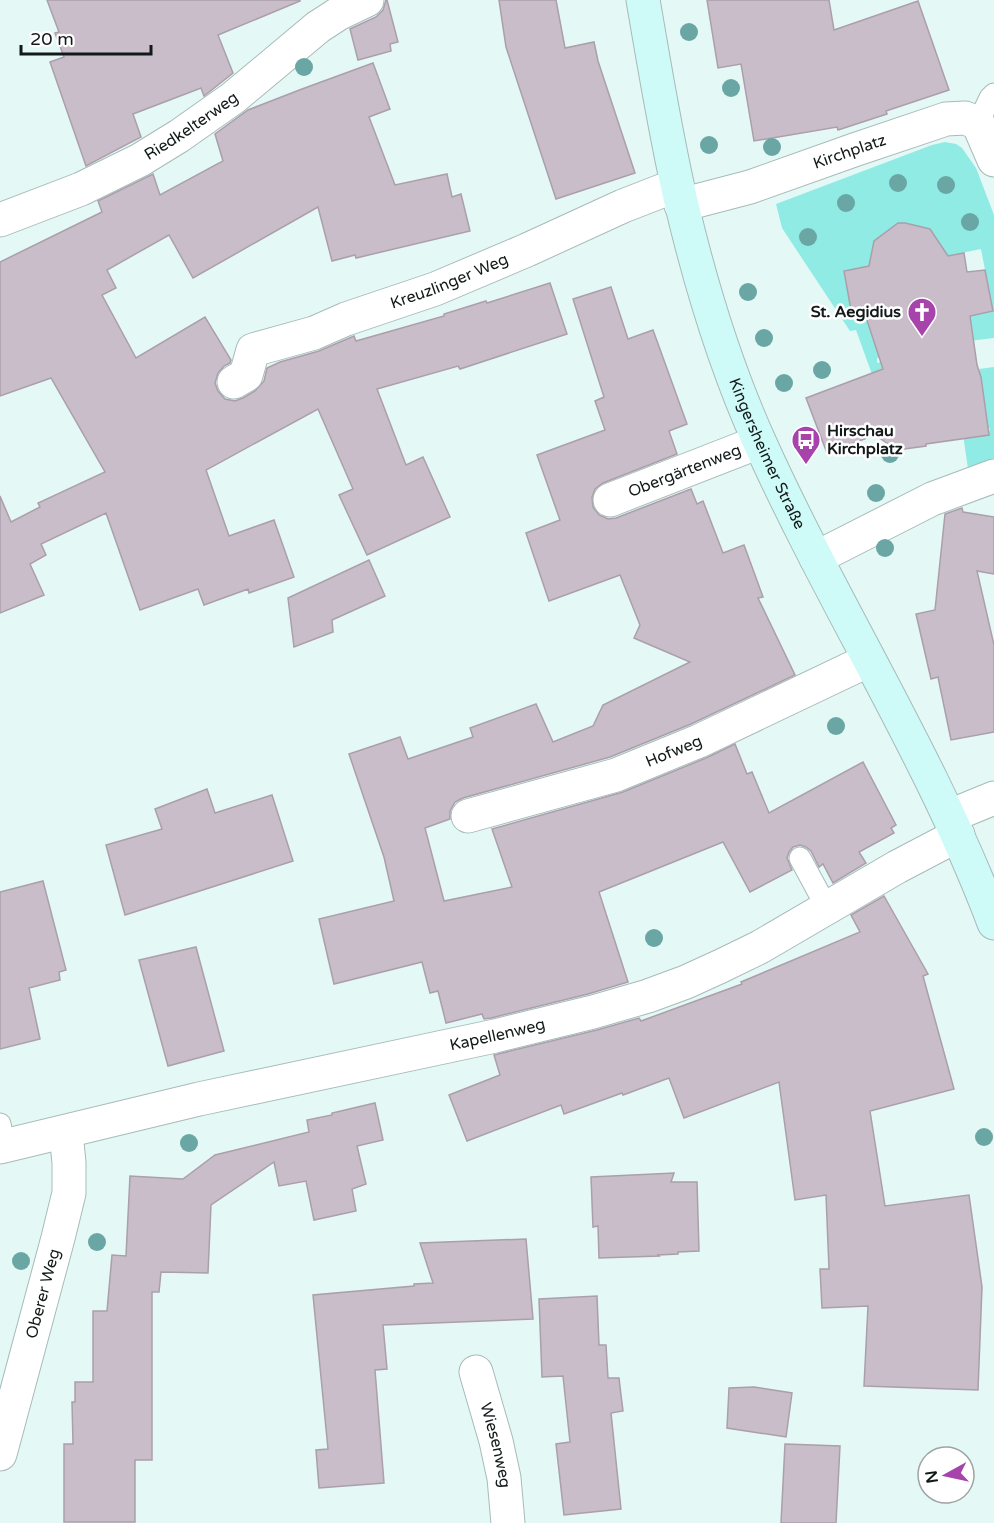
<svg xmlns="http://www.w3.org/2000/svg" width="994" height="1523" font-family="'Varela Round',sans-serif">
<style>
.green{fill:#8febe4}
.building{fill:#c9bdc9;stroke:#aa9faa;stroke-width:1.5}
.lines{fill:none;stroke-linecap:round;stroke-linejoin:round}
.service-casing{stroke:#a7bbb9;stroke-width:23}
.minor-casing{stroke:#a7bbb9;stroke-width:35}
.secondary-casing{stroke:#a7bbb9;stroke-width:35}
.service{stroke:#fff;stroke-width:21}
.minor{stroke:#fff;stroke-width:33}
.secondary{stroke:#cefaf8;stroke-width:33}
.tree{fill:#6aa6a3}
.labels{text-anchor:middle;dominant-baseline:central;stroke-width:5;stroke-linejoin:round;paint-order:stroke}
.street-label{font-size:16px;fill:#121919;stroke:#fff}
.poi-label{font-size:16px;font-weight:bold;fill:#121919;stroke:#fff;text-anchor:end}
</style>
<rect width="100%" height="100%" fill="#e4f8f6"/>
<g class="green">
<polygon points="945,142 956,144 962,148 976,168 994,215 994,338 969,341 964,317 993,311 981,249 937,258 939,242 937,240 889,230 886,232 878,264 844,272 852,310 871,306 881,358 877,358 877,363 881,362 884,376 873,377 856,330 850,331 782,228 776,204 932,145"/>
<polygon points="994,367 994,458 968,469 963,434 988,433 990,429 985,426 980,401 984,400 984,397 975,373 980,372 979,369"/>
</g>
<g class="building">
<polygon points="47,0 300,0 300,1 218,35 233,73 204,96 201,88 133,114 141,137 86,166 50,62 64,57 55,33 59,32"/>
<polygon points="386,0 387,0 398,42 390,44 391,51 358,60 350,29 376,17 383,10"/>
<polygon points="499,0 556,0 565,48 594,42 598,61 635,173 556,199 506,47"/>
<polygon points="707,0 829,0 834,30 918,1 949,90 886,111 887,114 838,130 837,127 754,141 741,64 718,68"/>
<polygon points="373,63 390,109 369,117 395,185 447,174 452,197 461,194 470,231 356,258 355,255 332,261 318,207 193,278 169,235 107,270 116,288 102,295 136,358 205,317 231,360 230,363 224,366 218,373 215,383 218,391 225,399 235,401 243,398 255,391 264,381 267,368 280,362 319,351 354,336 356,341 444,316 444,314 486,301 487,303 550,283 567,334 460,369 458,366 377,389 406,465 423,457 450,517 367,555 339,495 353,489 318,409 206,470 229,536 274,520 294,577 249,593 248,589 204,605 198,589 140,610 106,513 41,544 46,555 30,564 44,595 0,613 0,496 11,522 40,507 38,503 105,472 51,378 0,396 0,262 102,212 98,201 153,174 160,195 223,161 215,134 248,110 302,89"/>
<polygon points="898,223 905,223 930,229 948,256 964,253 967,272 985,270 993,311 970,316 977,365 981,377 989,435 926,444 926,446 897,450 875,435 827,453 806,398 883,369 863,308 851,310 844,271 869,266 874,241"/>
<polygon points="611,287 628,339 653,330 687,424 669,431 677,454 603,483 595,489 592,497 593,507 599,515 608,519 616,518 691,489 697,504 703,501 723,553 744,545 763,597 758,598 795,675 691,724 610,757 463,798 455,802 450,811 450,819 425,828 444,901 512,887 492,829 623,792 706,758 735,744 747,774 752,772 769,813 863,762 896,825 891,828 894,833 859,852 866,863 833,883 823,864 819,867 811,851 806,847 800,845 793,847 789,852 787,858 792,870 750,892 723,842 599,892 628,982 588,994 491,1018 484,1019 482,1014 446,1023 438,991 430,993 422,962 334,984 319,919 394,901 384,857 349,754 400,737 408,759 473,737 470,728 536,704 553,742 593,726 603,705 690,662 634,638 640,625 620,575 549,601 526,533 560,520 537,455 605,430 595,401 604,397 573,299"/>
<polygon points="962,508 963,512 994,517 994,574 977,571 994,645 994,732 951,740 938,677 931,679 916,614 935,610 945,514"/>
<polygon points="369,560 385,596 332,620 333,632 294,647 288,598"/>
<polygon points="207,789 215,813 272,795 293,861 125,915 106,845 162,829 155,809"/>
<polygon points="43,881 66,970 59,972 60,980 29,988 40,1039 0,1049 0,892"/>
<polygon points="884,896 928,974 923,976 954,1089 870,1111 885,1206 969,1195 982,1287 978,1390 864,1386 868,1306 822,1308 820,1269 829,1269 826,1195 795,1200 779,1082 684,1118 669,1078 623,1095 622,1093 564,1114 561,1105 467,1141 449,1095 500,1075 494,1055 597,1030 639,1018 641,1021 742,984 741,982 860,932 851,915"/>
<polygon points="196,947 224,1051 168,1066 139,960"/>
<polygon points="375,1103 383,1140 357,1146 366,1184 352,1189 356,1211 314,1220 306,1181 279,1186 274,1162 211,1205 208,1273 161,1272 159,1292 152,1292 152,1460 135,1460 135,1522 64,1522 64,1444 73,1444 72,1402 75,1402 75,1382 93,1382 93,1311 107,1311 112,1255 126,1256 130,1176 183,1179 215,1155 309,1132 307,1120 332,1115 332,1113"/>
<polygon points="674,1173 671,1182 697,1182 699,1251 678,1252 678,1254 658,1255 659,1256 599,1258 598,1226 593,1227 591,1177"/>
<polygon points="526,1239 533,1319 383,1325 387,1369 375,1370 384,1483 319,1488 316,1450 328,1449 313,1295 414,1286 414,1284 433,1283 420,1243"/>
<polygon points="597,1296 599,1345 606,1345 608,1378 619,1378 621,1395 623,1411 611,1413 621,1509 564,1515 556,1444 570,1442 563,1376 542,1377 539,1299"/>
<polygon points="754,1387 792,1393 786,1437 727,1428 729,1388"/>
<polygon points="785,1444 840,1446 836,1523 781,1523"/>
</g>
<g class="lines">
<g class="service-casing">
<g id="service">
<polyline points="978,123 990,98 994,94"/>
<polyline points="800,858 827,908"/>
<polyline points="0,1124 5,1146"/>
</g>
</g>
<g class="minor-casing">
<g id="minor">
<path id="s1" d="M681,205L750,187L854,150L946,119L965,118L978,123L994,160"/>
<path id="s2" d="M0,220L81,189L140,160L179,136L233,98L318,27L338,14L367,0"/>
<path id="s3" d="M234,382L246,375L253,350L314,333L346,319L435,289L527,250L623,206L677,185"/>
<path id="s4" d="M610,500L759,442"/>
<polyline points="816,558 932,499 994,476"/>
<path id="s5" d="M468,816L616,775L699,741L869,660"/>
<polyline points="950,816 994,798"/>
<path id="s6" d="M0,1147L199,1099L495,1036L593,1012L648,996L686,982L721,966L760,947L897,867L958,835"/>
<path id="s7" d="M476,1372L496,1441L504,1478L508,1523"/>
<path id="s8" d="M0,1454L58,1238L69,1193V1163L66,1132"/>
</g>
</g>
<g class="secondary-casing">
<g id="secondary">
<path id="s9" d="M643,0C655,69 666,138 682,206C701,286 726,368 760,443C833,605 931,756 994,923"/>
</g>
</g>
<use href="#service" class="service"/>
<use href="#minor" class="minor"/>
<use href="#secondary" class="secondary"/>
</g>
<g class="tree">
<circle cx="689" cy="32" r="9"/>
<circle cx="304" cy="67" r="9"/>
<circle cx="731" cy="88" r="9"/>
<circle cx="709" cy="145" r="9"/>
<circle cx="772" cy="147" r="9"/>
<circle cx="898" cy="183" r="9"/>
<circle cx="946" cy="185" r="9"/>
<circle cx="846" cy="203" r="9"/>
<circle cx="970" cy="222" r="9"/>
<circle cx="808" cy="237" r="9"/>
<circle cx="748" cy="292" r="9"/>
<circle cx="764" cy="338" r="9"/>
<circle cx="822" cy="370" r="9"/>
<circle cx="784" cy="383" r="9"/>
<circle cx="890" cy="454" r="9"/>
<circle cx="876" cy="493" r="9"/>
<circle cx="885" cy="548" r="9"/>
<circle cx="836" cy="726" r="9"/>
<circle cx="654" cy="938" r="9"/>
<circle cx="984" cy="1137" r="9"/>
<circle cx="189" cy="1143" r="9"/>
<circle cx="97" cy="1242" r="9"/>
<circle cx="21" cy="1261" r="9"/>
</g>
<defs>
<g id="church-pin" transform="scale(1.5)"><path d="M0 17L-7.5 6A9.5 9.5 0 1 1 7.5 6Z" fill="#a644ab" stroke="#fff"/><path d="M-1.2-6h2.4v3.5h3.3v2.4h-3.3V6h-2.4V-.1h-3.3v-2.4h3.3Z" fill="#fff"/></g>
<g id="bus-pin" transform="scale(1.5)"><path d="M0 17L-7.5 6A9.5 9.5 0 1 1 7.5 6Z" fill="#a644ab" stroke="#fff"/><path d="M-5-6H5V4H4V6H2V4H-2V6H-4V4H-5ZM-3.5-4V0h7V-4ZM-3.5 1.2v1.5H-2V1.2ZM2 1.2v1.5H3.5V1.2Z" fill="#fff"/></g>
</defs>
<g fill-rule="evenodd">
<use href="#church-pin" x="922" y="312"/>
<use href="#bus-pin" x="806" y="440"/>
</g>
<g class="labels">
<g class="street-label">
<text stroke="none"><textPath href="#s2" startOffset="214">Riedkelterweg</textPath></text>
<text stroke="none"><textPath href="#s1" startOffset="177">Kirchplatz</textPath></text>
<text stroke="none"><textPath href="#s3" startOffset="248">Kreuzlinger Weg</textPath></text>
<text stroke="none"><textPath href="#s9" startOffset="472">Kingersheimer Straße</textPath></text>
<text stroke="none"><textPath href="#s4" startOffset="80">Obergärtenweg</textPath></text>
<text stroke="none"><textPath href="#s5" startOffset="216">Hofweg</textPath></text>
<text stroke="none"><textPath href="#s6" startOffset="510">Kapellenweg</textPath></text>
<text stroke="none"><textPath href="#s8" startOffset="166">Oberer Weg</textPath></text>
<text stroke="none"><textPath href="#s7" startOffset="76">Wiesenweg</textPath></text>
</g>
<g class="poi-label">
<text x="901" y="312">St. Aegidius</text>
<text x="827" y="431" text-anchor="start">Hirschau<tspan x="827" dy="18">Kirchplatz</tspan></text>
</g>
</g>
<g transform="translate(946 1475) rotate(262)"><circle r="28" fill="#ffffff" stroke="#a0a3a3" stroke-width="1.5"/>
<path d="M0-4.5L10 22L0 15L-10 22Z" fill="#a644ab"/>
<text y="-9" font-size="16" font-weight="bold" text-anchor="middle" fill="#121919">N</text>
</g>
<path d="M21 45v9h130v-9" fill="none" stroke="#121919" stroke-width="3"/>
<text x="30" y="45" font-size="18" fill="#121919" stroke="#ffffff" stroke-width="4.5" paint-order="stroke">20 m</text>
</svg>
